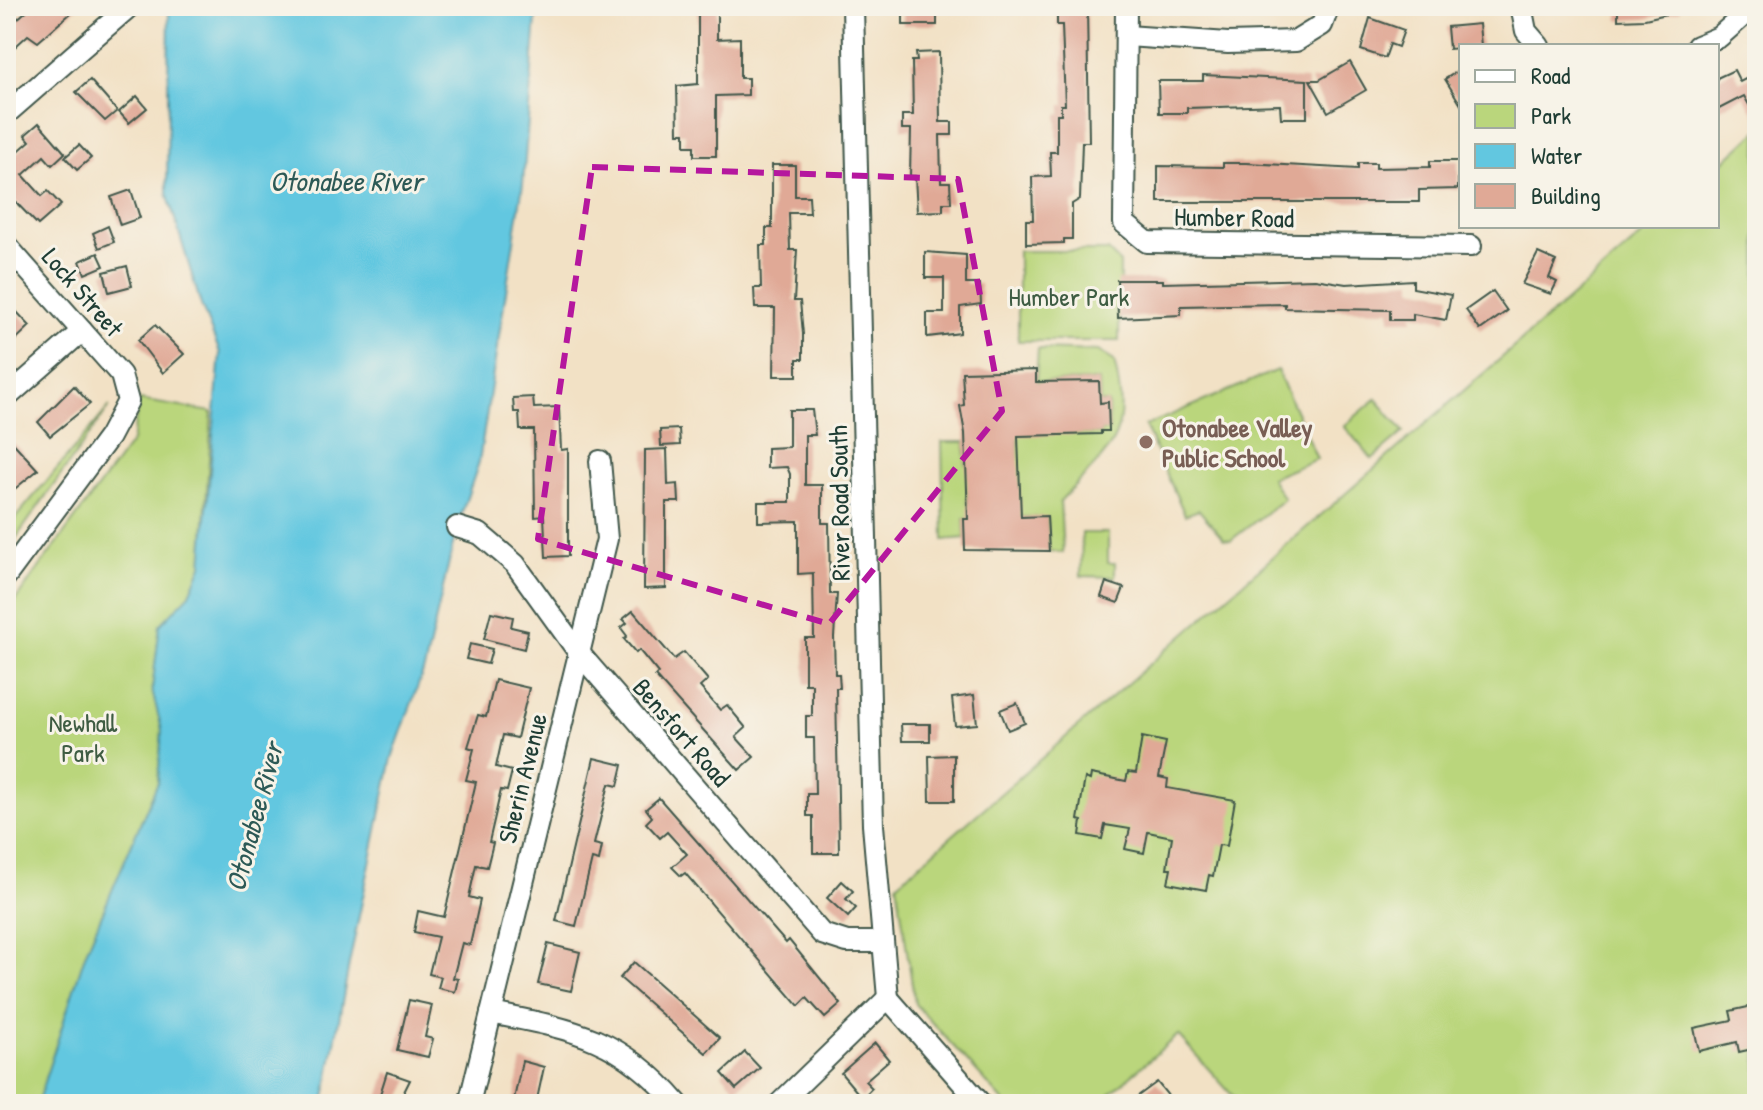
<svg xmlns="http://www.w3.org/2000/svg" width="1763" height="1110" font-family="'Patrick Hand',sans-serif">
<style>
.green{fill:#bad67c;stroke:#6c8a58;stroke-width:2}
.water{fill:#62c7e0;stroke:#40828a;stroke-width:2}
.building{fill:#e0a996}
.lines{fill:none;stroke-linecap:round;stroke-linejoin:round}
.minor-casing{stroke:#3f564a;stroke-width:24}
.minor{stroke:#fff;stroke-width:20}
.marked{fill:none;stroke:#b5179e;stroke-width:6;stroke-dasharray:16 10;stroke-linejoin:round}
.education-dot{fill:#8d6e63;stroke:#f7f3e8;stroke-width:3}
.labels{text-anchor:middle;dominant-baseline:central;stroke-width:6;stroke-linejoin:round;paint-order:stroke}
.street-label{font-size:26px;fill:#1f3d34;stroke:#f7f3e8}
.park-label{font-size:26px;fill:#3e5c42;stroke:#f7f3e8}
.education-label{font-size:26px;font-weight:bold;fill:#785e54;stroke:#f7f3e8;text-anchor:start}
.water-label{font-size:28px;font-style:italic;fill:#2c5956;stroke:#f7f3e8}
</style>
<rect width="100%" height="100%" fill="#f7f3e8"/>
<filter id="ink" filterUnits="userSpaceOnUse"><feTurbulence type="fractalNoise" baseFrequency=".0125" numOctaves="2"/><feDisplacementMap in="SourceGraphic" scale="16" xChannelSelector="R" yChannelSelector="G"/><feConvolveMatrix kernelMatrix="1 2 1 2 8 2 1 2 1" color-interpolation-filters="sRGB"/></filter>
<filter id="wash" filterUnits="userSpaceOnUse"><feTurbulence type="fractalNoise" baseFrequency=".006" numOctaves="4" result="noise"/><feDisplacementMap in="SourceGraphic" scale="32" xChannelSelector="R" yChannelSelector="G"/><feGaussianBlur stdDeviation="1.8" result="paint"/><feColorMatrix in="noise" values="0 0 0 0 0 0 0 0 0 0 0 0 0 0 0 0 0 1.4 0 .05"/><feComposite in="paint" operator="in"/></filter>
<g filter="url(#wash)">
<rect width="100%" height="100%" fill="#f2e1c5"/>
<g class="green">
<polygon points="1757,131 1757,1104 1240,1104 1178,1035 1098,1104 1006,1104 915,1004 897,884 1653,226 1717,226 1717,168"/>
<polygon points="1018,251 1108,251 1120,263 1119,341 1018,341"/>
<path d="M1038,349L1098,351L1114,361C1133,439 1110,449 1060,501L1063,553L1049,551L1047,517H1018V440L1014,433L1100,434L1101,431L1109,430L1108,403H1100L1099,381L1036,382Z"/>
<polygon points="1277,370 1317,459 1271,478 1284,499 1231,540 1224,539 1199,510 1185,515 1145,426"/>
<polygon points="1376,399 1404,432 1372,459 1344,426"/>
<polygon points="139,400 212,412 202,566 190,594 160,626 152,690 162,729 158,782 86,952 37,1104 6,1104 6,933 10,922 6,916 6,613 132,441"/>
<polygon points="110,406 6,552 6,529"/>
<polygon points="942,442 965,442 966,465 969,465 967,502 977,519 964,519 965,538 944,540"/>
<polygon points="1082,533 1108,533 1108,563 1115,563 1115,577 1081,576"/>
</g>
<polygon class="water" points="169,6 537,6 523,184 479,462 457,527 425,666 392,758 349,964 324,1104 37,1104 86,952 158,782 162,730 152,690 160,625 190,594 202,566 220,353 201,305 167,193"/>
<g id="blocks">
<g class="building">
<polygon points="32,6 79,6 38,42 28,35 6,55 6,11 15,21"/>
<polygon points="698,6 717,6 717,39 740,38 740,78 748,78 748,95 716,96 716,156 694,156 694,146 685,146 685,133 678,133 677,86 698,84"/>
<rect x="903" y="6" width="34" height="19"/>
<polygon points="1057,6 1087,6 1089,142 1082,142 1080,199 1072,204 1072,239 1064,239 1064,243 1026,244 1026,220 1033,220 1032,177 1051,176 1050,152 1057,152 1057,114 1061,114 1061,105 1065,105 1062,25 1057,25"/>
<polygon points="1618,6 1679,6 1680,11 1645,19 1618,20"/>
<polygon points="1370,18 1404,30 1398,47 1390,44 1385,58 1361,50"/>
<polygon points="1479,24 1481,46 1449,49 1447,27"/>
<polygon points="939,52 940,122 952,122 952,135 940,135 941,182 950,182 951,203 943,203 943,211 917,212 915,176 910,176 911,129 902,129 902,115 913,115 912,61 917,61 916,53"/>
<polygon points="1350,62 1366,90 1328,112 1310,80 1319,80"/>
<polygon points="1461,69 1461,105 1445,79"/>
<polygon points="1734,70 1740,82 1757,73 1757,119 1744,96 1717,110 1717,78"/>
<polygon points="1203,75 1307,80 1307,118 1281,118 1280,105 1187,108 1187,113 1159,113 1158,81 1203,81"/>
<polygon points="90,80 117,111 105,121 76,92"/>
<polygon points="137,96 147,108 129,123 119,112"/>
<polygon points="39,123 65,153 52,165 44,156 23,175 42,196 48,191 61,205 38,225 6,192 6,162 30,141 25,135"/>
<polygon points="79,145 91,158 77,170 65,157"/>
<polygon points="1430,161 1458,161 1458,189 1419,190 1419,202 1158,202 1158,166 1223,167 1223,163 1246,163 1358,169 1358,163 1376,163 1376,168 1430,167"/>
<polygon points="772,165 795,165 795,196 809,196 810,213 789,213 790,250 797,250 794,301 800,301 803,334 803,359 797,359 797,376 774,376 775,308 755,308 754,288 761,288 760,245 766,245 766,228 772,228"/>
<polygon points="131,190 140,218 120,225 111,197"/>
<polygon points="108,226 114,242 99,248 93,233"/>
<polygon points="925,252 966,255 966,284 980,284 981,304 960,307 960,333 927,337 927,313 944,313 944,278 925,278"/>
<polygon points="98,253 104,266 85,274 80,261"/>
<polygon points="1538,253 1556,261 1549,278 1557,282 1551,294 1522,284"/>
<polygon points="127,266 132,286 109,292 104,272"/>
<polygon points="1315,279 1346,284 1413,280 1413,288 1451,295 1446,320 1413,314 1413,320 1390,320 1390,310 1285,308 1285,304 1181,306 1181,315 1118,318 1117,280 1163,280 1163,283"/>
<polygon points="1493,291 1507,311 1480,330 1466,310"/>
<polygon points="15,310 30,326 6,349 6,318"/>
<polygon points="155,325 184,354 163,373 138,340"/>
<polygon points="1036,370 1036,382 1099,381 1100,403 1108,402 1109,431 1101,431 1101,434 1018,436 1021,517 1047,516 1049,551 965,550 964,519 968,519 965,433 960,406 964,405 962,372"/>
<polygon points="74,386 90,404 50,436 38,422"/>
<polygon points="533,397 534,408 559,407 561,450 568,449 568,556 546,557 544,516 535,517 534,430 520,430 519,412 514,412 513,398"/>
<polygon points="789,410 812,410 815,435 805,435 805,485 822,485 822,523 829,523 830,594 837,594 834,637 835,674 839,674 840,688 836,688 839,853 813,853 813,816 807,816 807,794 815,794 814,738 806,738 806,716 812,716 812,684 805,684 805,638 814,638 813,573 798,574 798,521 758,522 758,502 790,502 790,474 787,467 767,468 767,448 789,447"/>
<polygon points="679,429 680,445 661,446 660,430"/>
<polygon points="6,435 38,470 6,496"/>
<polygon points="667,449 668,485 678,484 679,502 666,502 666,588 644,589 645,450"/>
<polygon points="1106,582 1124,588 1118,603 1101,597"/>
<polygon points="633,611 674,659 684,652 708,680 700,687 720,710 727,705 746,728 736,737 754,757 739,770 655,676 658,673 639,650 636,653 624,639 627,636 621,628 627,623 623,619"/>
<polygon points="491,612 513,617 511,627 528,631 524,649 484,639"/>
<polygon points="470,644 492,649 488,664 466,659"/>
<polygon points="495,680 529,688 517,738 503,735 496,767 512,771 507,791 501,790 489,842 493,843 487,867 476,865 469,897 480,900 470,945 462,943 453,978 458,979 455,992 438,988 441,977 429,974 438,937 414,932 418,911 444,917 476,782 466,780 474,749 468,747 478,715 486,717"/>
<polygon points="974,695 977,724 955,726 952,698"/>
<polygon points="1017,703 1025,723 1008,730 1000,710"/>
<polygon points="901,724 930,724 930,741 902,741"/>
<polygon points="1142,737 1166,742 1159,777 1168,779 1167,788 1235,800 1227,846 1219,845 1213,876 1209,875 1206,890 1168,883 1171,868 1167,868 1172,837 1148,832 1144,853 1125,849 1130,829 1105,825 1102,839 1080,835 1082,821 1078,820 1085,778 1090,780 1091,774 1126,781 1128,772 1136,773"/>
<polygon points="954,755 954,801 930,801 929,756"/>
<polygon points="594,758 623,765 618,786 609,784 594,844 602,846 599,861 592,859 576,926 556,921"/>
<polygon points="659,798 786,943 789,940 841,1004 825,1018 807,998 799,1006 685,873 681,876 672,867 687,854 667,832 660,838 646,823 652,817 646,809"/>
<polygon points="842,881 853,891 846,899 856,908 848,917 827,898"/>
<polygon points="548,944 580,952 571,991 538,984"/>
<polygon points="634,962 720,1038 706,1053 620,978"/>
<polygon points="409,1000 432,1005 425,1037 433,1039 428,1057 397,1050"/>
<polygon points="1757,1005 1757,1048 1739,1052 1737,1042 1699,1051 1694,1028 1732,1020 1730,1011"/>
<polygon points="875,1043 889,1060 865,1081 872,1088 862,1098 841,1073"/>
<polygon points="745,1052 760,1068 736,1089 722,1073"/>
<polygon points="522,1061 544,1067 536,1104 513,1104"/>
<polygon points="387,1072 410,1080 398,1104 377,1104"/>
<polygon points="1157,1082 1170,1098 1163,1104 1127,1104"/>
</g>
</g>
</g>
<g filter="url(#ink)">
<use href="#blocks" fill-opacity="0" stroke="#3f564a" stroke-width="2"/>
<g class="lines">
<g class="minor-casing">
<g id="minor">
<polyline points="853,6 873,825 888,998"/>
<polyline points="1126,6 1124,223 1147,242 1471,246"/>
<polyline points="1521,6 1526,31 1539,46"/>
<polyline points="1127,36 1228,43 1296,41 1322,25 1329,6"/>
<polyline points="1697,46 1719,37 1754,6"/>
<polyline points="6,114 130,6"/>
<polyline points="6,245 121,375 128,401 109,437 6,576"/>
<polyline points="6,398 82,331"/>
<polyline points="457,527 480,534 515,564 579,653 822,934 847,942 883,942"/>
<polyline points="888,998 981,1104"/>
<path d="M491,1013C572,1029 621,1037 678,1104"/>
<polyline points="469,1104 607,539 600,461"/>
<polyline points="779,1104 888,998"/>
</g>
</g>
<use href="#minor" class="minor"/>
</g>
</g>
<path class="marked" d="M592,167L958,179L1002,411L829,624L538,539Z"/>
<circle class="education-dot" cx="1146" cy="442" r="8"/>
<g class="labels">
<g class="street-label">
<text transform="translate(1234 217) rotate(1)">Humber Road</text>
<text transform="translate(83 292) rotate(49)">Lock Street</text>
<text transform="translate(839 503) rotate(-91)">River Road South</text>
<text transform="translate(682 732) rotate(49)">Bensfort Road</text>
<text transform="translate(522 778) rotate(-76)">Sherin Avenue</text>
</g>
<g class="park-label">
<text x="1069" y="296">Humber Park</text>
<text x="83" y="722">Newhall<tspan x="83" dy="30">Park</tspan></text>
</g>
<g class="education-label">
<text x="1162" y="427">Otonabee Valley<tspan x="1162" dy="30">Public School</tspan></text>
</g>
<g class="water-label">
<text x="346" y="181">Otonabee River</text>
<text transform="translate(254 817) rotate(-75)">Otonabee River</text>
</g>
</g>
<rect width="1763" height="1110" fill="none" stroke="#f7f3e8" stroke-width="32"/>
<rect x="1459" y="44" width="260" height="184" fill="#f7f3e8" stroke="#a1aaa0" stroke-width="2"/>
<rect x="1475" y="70" width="40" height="12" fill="#ffffff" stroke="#a1aaa0" stroke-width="2"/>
<text x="1531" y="84" font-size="24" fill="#1f3d34">Road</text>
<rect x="1475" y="104" width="40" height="24" fill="#bad67c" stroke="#a1aaa0" stroke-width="2"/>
<text x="1531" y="124" font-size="24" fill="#1f3d34">Park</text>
<rect x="1475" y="144" width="40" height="24" fill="#62c7e0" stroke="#a1aaa0" stroke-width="2"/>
<text x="1531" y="164" font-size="24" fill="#1f3d34">Water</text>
<rect x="1475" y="184" width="40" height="24" fill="#e0a996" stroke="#a1aaa0" stroke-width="2"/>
<text x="1531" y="204" font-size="24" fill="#1f3d34">Building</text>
</svg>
